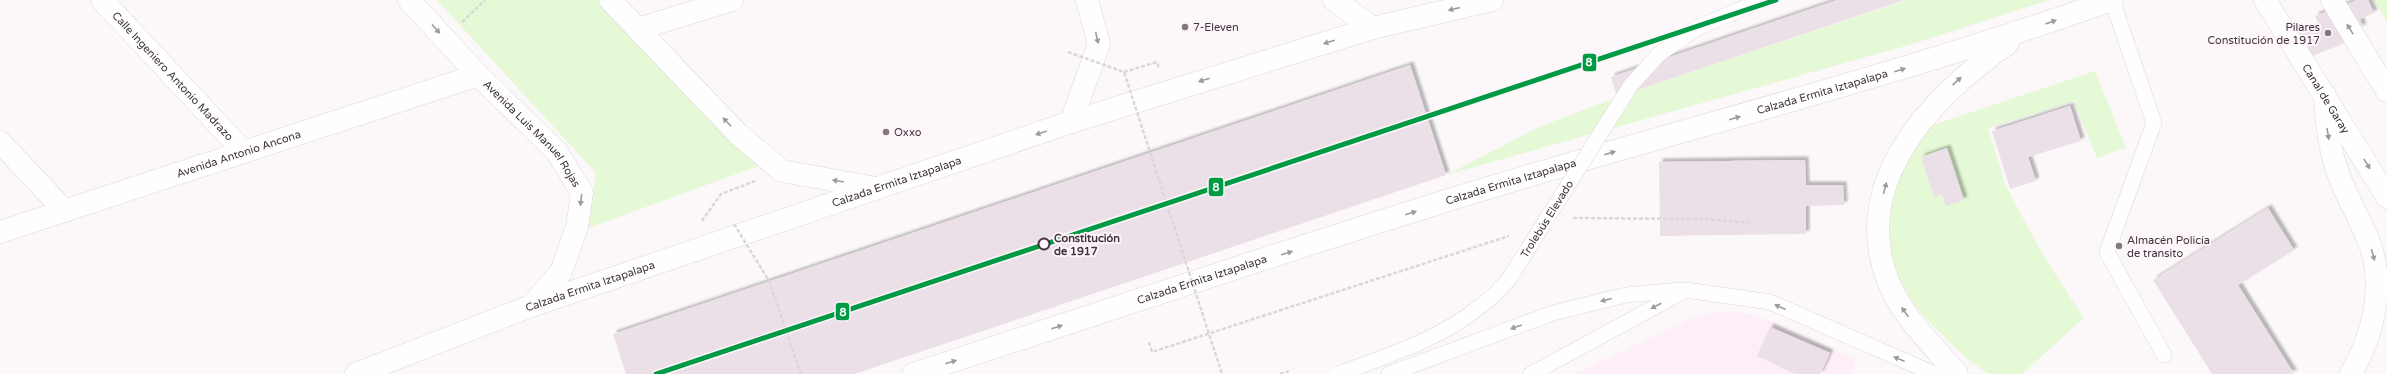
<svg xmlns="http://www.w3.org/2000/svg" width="2387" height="374" font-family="'Varela Round',sans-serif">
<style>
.built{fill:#feeef8}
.green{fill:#e5f9d6}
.building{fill:#ece0e8;filter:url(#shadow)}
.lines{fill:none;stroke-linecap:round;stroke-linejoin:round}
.lane-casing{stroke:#ded5db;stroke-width:16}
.street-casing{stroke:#ded5db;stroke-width:23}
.secondary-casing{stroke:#ded5db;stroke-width:23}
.primary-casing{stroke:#ded5db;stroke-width:23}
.path{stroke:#dbd7d9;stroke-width:2.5;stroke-dasharray:4 2;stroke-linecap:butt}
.lane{stroke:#fffefe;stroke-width:15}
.street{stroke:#fffefe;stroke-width:22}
.secondary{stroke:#fffefe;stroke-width:22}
.primary{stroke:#fffefe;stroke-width:22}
.lane-bridge-casing{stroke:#ded5db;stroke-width:16;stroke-linecap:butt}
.path-bridge{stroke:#dbd7d9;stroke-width:2.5;stroke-dasharray:4 2;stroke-linecap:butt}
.lane-bridge{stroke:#fffefe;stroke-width:15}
.metro-1-casing{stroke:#fef6fb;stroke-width:8}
.metro-1{stroke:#009a44;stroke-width:5}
.oneway{fill:#a0989d}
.poi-dot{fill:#82787e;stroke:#fef6fb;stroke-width:1.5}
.stop-dot{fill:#fef6fb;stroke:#40333c;stroke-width:2}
.labels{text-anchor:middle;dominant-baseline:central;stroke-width:4;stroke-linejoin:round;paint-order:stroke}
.poi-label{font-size:11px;fill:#40333c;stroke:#fef6fb;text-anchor:start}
.street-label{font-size:11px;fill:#40333c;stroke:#fef6fb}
.stop-label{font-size:11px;font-weight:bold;fill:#40333c;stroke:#fef6fb;text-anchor:start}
.line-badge{stroke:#fef6fb;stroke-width:1.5}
.badge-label{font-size:11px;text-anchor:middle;font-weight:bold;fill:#fff}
</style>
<defs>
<filter id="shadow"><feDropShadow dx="3.5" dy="-3.5" stdDeviation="1" flood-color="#0004"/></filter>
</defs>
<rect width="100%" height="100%" fill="#fcf8fa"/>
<polygon class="built" points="1730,311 1752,314 1768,320 1856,360 1852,374 1574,374 1690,319 1707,313"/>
<g class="green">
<polygon points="437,0 602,0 761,165 586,229 596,173"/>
<polygon points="1905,0 2049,0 1916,43 1446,175 1539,127 1617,97"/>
<polygon points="2374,0 2387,0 2387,22"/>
<polygon points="2095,71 2126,148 2097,158 2074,101 1988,128 2006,186 2043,255 2084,318 2022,374 1988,374 1967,359 1924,317 1907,293 1895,270 1888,244 1887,213 1899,173 1927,127"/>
</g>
<g class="building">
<polygon points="1837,0 1904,0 1617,97 1611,77"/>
<polygon points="2357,0 2368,0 2374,13 2360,19 2363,27 2354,30 2358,38 2302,60 2293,36 2319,26 2315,16"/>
<polygon points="1410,65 1446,175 855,374 626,374 613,334"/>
<polygon points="2070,106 2081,141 2028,157 2036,181 2010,189 1992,131"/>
<polygon points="1947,148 1964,200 1946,206 1942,194 1934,197 1921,157"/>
<polygon points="1805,160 1806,185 1843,185 1844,205 1806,206 1806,234 1660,236 1659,162"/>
<polygon points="2268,208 2294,250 2238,285 2294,374 2212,374 2153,280"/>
<polygon points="1770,327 1830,353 1820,374 1795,374 1757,356"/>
</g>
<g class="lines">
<g class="lane-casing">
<g id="lane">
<polyline points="2112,0 2154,123 2107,252 2164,355"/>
<polyline points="1389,374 1553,313 1626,295 1680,290"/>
<polyline points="1531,374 1686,290 1770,302 1935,374"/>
</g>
</g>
<g class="street-casing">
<g id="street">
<path id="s1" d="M102,0L244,152"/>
<polyline points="1334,0 1373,28"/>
<polyline points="638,29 732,0"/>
<polyline points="1071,122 1099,44 1087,0"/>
<polyline points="0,142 65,211"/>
<path id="s2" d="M0,232L478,75"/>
</g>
</g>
<g class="secondary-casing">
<g id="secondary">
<path id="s3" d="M409,0L478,75L557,152L582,193L577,227L561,272L531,306"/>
<polyline points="610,0 738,134 782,171 876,188"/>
</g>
</g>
<g class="primary-casing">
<g id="primary">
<path id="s4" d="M2265,0L2387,197"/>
<polyline points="2332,0 2387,91"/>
<path d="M2325,95C2326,121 2329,148 2338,173C2346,196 2359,217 2368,239C2386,284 2374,333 2351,374"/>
<path id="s5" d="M356,374L531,306L1071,122L1373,28L1492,0"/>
<path id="s6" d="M913,374C1101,313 1289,249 1478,191C1689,127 1904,74 2112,0"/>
<path d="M1957,374C1933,345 1902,317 1888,281C1849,180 1933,96 2008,43"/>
</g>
</g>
<g class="path">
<polyline points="462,22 485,0"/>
<polyline points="1124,72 1157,62 1159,69"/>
<polyline points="1573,218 1709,219 1749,223"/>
<polyline points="702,221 721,194 755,181"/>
<polyline points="1149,342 1152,352 1509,236"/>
<polyline points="1280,374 1289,371"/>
</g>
<use href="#lane" class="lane"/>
<use href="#street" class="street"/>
<use href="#secondary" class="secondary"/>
<use href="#primary" class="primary"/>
<g class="lane-bridge-casing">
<g id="lane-bridge">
<path id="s7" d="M1338,374C1387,356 1441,339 1482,305C1492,298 1500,288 1509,279L1631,85L1659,54L1697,28L1762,0"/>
</g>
</g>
<g class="path-bridge">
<polyline points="1068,52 1124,72 1222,374"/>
<polyline points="734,224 769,281 801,374"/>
</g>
<use href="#lane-bridge" class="lane-bridge"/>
<g class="metro-1-casing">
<polyline id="metro-1" points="656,374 1776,0"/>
</g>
<use href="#metro-1" class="metro-1"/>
</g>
<defs><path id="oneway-solid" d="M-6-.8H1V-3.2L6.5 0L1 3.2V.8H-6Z"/></defs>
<g class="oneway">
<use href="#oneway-solid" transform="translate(1454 9) rotate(167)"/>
<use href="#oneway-solid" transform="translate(2051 22) rotate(-20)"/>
<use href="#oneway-solid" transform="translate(436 29) rotate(48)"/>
<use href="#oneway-solid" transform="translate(2350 29) rotate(-121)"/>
<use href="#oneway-solid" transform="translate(1097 38) rotate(77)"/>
<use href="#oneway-solid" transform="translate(1329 42) rotate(163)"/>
<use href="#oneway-solid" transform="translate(1900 70) rotate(-17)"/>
<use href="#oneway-solid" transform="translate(1204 80) rotate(163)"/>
<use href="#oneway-solid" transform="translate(1957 81) rotate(-43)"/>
<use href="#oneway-solid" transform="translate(1735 118) rotate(-16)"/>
<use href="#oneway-solid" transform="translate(727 122) rotate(-134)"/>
<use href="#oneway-solid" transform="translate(1041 133) rotate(161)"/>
<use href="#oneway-solid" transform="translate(2328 134) rotate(80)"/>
<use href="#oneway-solid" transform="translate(1610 153) rotate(-16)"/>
<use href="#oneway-solid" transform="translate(2367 164) rotate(59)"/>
<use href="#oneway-solid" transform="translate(838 181) rotate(-170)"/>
<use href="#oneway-solid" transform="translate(1885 188) rotate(-75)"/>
<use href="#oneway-solid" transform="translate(581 200) rotate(97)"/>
<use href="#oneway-solid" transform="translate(1411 213) rotate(-18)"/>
<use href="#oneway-solid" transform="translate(1287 253) rotate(-18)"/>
<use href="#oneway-solid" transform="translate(2373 255) rotate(75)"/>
<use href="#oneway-solid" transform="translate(1606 300) rotate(166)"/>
<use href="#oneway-solid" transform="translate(1656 306) rotate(152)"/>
<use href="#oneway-solid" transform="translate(1780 307) rotate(-156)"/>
<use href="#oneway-solid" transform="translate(1905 312) rotate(-125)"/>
<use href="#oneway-solid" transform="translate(1057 327) rotate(-18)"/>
<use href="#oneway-solid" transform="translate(1516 327) rotate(160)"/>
<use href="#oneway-solid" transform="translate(1899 359) rotate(-158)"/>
<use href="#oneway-solid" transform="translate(951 362) rotate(-18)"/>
</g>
<g class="poi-dot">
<circle cx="1185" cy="27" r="4"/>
<circle cx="2328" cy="33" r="4"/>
<circle cx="886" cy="132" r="4"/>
<circle cx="2119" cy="246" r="4"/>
</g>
<circle class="stop-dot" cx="1044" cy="244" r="5.5"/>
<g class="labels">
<g class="poi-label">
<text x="1193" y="27">7-Eleven</text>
<text x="2320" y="27" text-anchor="end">Pilares<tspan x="2320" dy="13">Constitución de 1917</tspan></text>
<text x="894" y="132">Oxxo</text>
<text x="2127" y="240">Almacén Policía<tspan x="2127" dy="13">de transito</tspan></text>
</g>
<g class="street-label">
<text stroke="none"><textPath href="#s1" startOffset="104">Calle Ingeniero Antonio Madrazo</textPath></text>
<text stroke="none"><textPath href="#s6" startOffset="952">Calzada Ermita Iztapalapa</textPath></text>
<text stroke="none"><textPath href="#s4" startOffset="116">Canal de Garay</textPath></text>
<text stroke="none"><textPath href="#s3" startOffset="182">Avenida Luis Manuel Rojas</textPath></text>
<text stroke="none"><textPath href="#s2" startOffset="251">Avenida Antonio Ancona</textPath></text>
<text stroke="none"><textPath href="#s5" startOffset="574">Calzada Ermita Iztapalapa</textPath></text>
<text stroke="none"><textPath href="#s6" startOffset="628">Calzada Ermita Iztapalapa</textPath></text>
<text stroke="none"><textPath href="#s7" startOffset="269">Trolebús Elevado</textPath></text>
<text stroke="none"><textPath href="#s6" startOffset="304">Calzada Ermita Iztapalapa</textPath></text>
<text stroke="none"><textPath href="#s5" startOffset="250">Calzada Ermita Iztapalapa</textPath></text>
</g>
<g class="stop-label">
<text x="1054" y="238">Constitución<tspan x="1054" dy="13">de 1917</tspan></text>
</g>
</g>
<g class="line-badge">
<rect x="1582" y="53" width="15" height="19" rx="4" fill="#009a44"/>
<rect x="1208" y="177" width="16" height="20" rx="4" fill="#009a44"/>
<rect x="835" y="302" width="15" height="19" rx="4" fill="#009a44"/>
</g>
<g class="badge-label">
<text x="1589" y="66">8</text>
<text x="1216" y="191">8</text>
<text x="843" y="316">8</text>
</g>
</svg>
